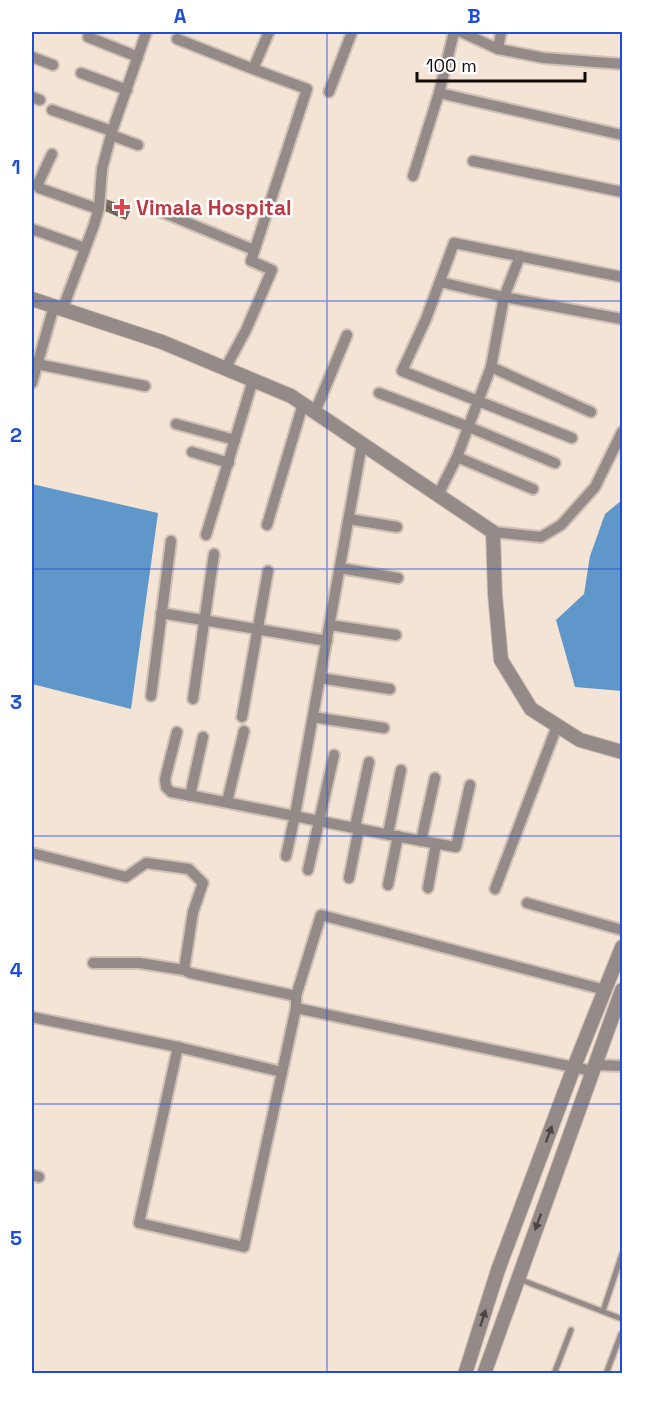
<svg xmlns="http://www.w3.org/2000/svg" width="654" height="1405" font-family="'Space Grotesk',sans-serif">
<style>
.water{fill:#5f97ca}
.building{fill:url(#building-back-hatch)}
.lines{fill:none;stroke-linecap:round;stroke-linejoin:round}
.service-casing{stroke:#d0c1b5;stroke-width:8}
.minor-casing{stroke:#d0c1b5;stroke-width:14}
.tertiary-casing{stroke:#d0c1b5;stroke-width:16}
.service{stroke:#948b89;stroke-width:5}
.minor{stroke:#948b89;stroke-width:10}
.tertiary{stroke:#948b89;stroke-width:14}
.oneway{fill:#4c4542}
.grid{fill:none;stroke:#1d4ed8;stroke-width:1.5;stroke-opacity:0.55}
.health-dot{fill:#e0444e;stroke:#fff;stroke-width:2}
.labels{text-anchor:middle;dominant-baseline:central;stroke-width:5;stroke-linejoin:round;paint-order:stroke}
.health-label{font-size:21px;font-weight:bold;fill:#be3a42;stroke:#fff;text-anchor:start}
.neatline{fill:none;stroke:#1d4ed8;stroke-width:2}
.grid-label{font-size:20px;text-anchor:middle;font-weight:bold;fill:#1d4ed8}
</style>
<defs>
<pattern id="building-back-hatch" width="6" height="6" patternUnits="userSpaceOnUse" patternTransform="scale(1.5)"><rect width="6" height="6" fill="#7b6d61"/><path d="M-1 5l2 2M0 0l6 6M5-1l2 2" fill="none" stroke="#63584e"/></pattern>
</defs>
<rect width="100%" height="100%" fill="#f4e4d6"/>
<g class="water">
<polygon points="32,484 158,513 131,709 32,684"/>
<polygon points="622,500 622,691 575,687 556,620 584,594 590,556 605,514"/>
</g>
<polygon class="building" points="106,199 131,209 126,220 102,210"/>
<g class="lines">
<g class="service-casing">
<g id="service">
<polyline points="519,1279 622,1319"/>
<polyline points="603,1311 622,1254"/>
<polyline points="554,1374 571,1330"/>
<polyline points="606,1374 621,1334"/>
</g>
</g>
<g class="minor-casing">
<g id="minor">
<polyline points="461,32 498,49 544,58 622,64"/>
<polyline points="88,37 138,57"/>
<polyline points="177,39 253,69 269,32"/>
<polyline points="498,49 501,32"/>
<polyline points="32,57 53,65"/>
<polyline points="81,73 127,90"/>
<polyline points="329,92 352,32"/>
<polyline points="439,93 622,135"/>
<polyline points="32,97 40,100"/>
<polyline points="52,110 112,131"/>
<polyline points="111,135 138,145"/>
<polyline points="52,154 38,184 39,188 98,209"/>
<polyline points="473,161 622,192"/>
<polyline points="413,176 439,93 454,32"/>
<polyline points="157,210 254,250"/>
<polyline points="32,229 85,248"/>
<polyline points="440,282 504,297 622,319"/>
<polyline points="63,308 94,225 99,208 102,169 112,131 146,33"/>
<polyline points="37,364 145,386"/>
<polyline points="491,367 504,297 520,256"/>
<polyline points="225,369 246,330 272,270 251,261 307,89 253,69"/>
<polyline points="32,383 54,306"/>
<polyline points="379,393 469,427 555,463"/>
<polyline points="315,412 347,335"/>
<polyline points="176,424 235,440"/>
<polyline points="572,438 402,371 426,319 454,243 622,277"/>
<polyline points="192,452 229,463"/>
<polyline points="457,457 533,489"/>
<polyline points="438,495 457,457 491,367 591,412"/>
<polyline points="349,519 397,527"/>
<polyline points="267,525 303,404"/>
<polyline points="493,532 541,537 561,525 595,487 622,432"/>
<polyline points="206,535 253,380"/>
<polyline points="340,568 398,578"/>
<polyline points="161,613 327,641"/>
<polyline points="330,625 396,635"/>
<polyline points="320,678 390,689"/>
<polyline points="151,696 171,541"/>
<polyline points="193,699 214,554"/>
<polyline points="242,717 268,571"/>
<polyline points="313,717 384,728"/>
<path d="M177,732L165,779L166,787L171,792C266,809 361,831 456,847L470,785"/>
<polyline points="190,796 203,737"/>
<polyline points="227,802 244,731"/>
<polyline points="355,827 369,762"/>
<polyline points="388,834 401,770"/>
<polyline points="421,841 435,778"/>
<polyline points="32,853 126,877 146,863 189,869 203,883 193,912 184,970"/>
<polyline points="286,856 295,815 362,444"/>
<polyline points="308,870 334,755"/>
<polyline points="349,878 359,828"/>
<polyline points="388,885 398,836"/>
<polyline points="428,888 436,844"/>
<polyline points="495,889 557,726"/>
<polyline points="527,903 622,930"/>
<polyline points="93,963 139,963 184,970 190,973 296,996"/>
<polyline points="296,1008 296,996 321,915 605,990"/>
<polyline points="32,1017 178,1047 282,1072"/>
<polyline points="178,1047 139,1223 244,1247 296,1008 592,1071"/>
<polyline points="595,1065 622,1066"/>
<polyline points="32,1175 39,1177"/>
</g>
</g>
<g class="tertiary-casing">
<g id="tertiary">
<polyline points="32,299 162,342 291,396 493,532 495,594 501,660 531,709 580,740 622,752"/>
<polyline points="465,1374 498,1270 574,1067 622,947"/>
<polyline points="484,1374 622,990"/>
</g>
</g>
<use href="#service" class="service"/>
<use href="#minor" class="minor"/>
<use href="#tertiary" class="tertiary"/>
</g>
<defs><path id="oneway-solid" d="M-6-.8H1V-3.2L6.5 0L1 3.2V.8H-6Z" transform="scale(1.5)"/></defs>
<g class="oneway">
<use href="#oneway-solid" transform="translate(549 1134) rotate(-70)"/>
<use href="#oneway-solid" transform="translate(538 1222) rotate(110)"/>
<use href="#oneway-solid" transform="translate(483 1318) rotate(-72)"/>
</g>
<path class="grid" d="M327,32V1374M32,301H622M32,569H622M32,836H622M32,1104H622"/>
<path class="health-dot" d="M119 198h6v6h6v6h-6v6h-6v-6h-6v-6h6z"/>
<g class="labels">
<g class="health-label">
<text x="136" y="207">Vimala Hospital</text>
</g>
</g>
<rect width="654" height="1405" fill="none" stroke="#ffffff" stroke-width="66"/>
<path d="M417 72v9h168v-9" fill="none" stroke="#110c07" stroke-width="3"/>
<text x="426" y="72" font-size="18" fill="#110c07" stroke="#ffffff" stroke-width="4.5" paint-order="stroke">100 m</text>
<rect x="33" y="33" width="588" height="1339" class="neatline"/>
<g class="grid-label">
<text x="180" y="23">A</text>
<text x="474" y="23">B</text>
<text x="16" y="174">1</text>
<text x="16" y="442">2</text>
<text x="16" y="709">3</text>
<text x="16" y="977">4</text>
<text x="16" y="1245">5</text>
</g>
</svg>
